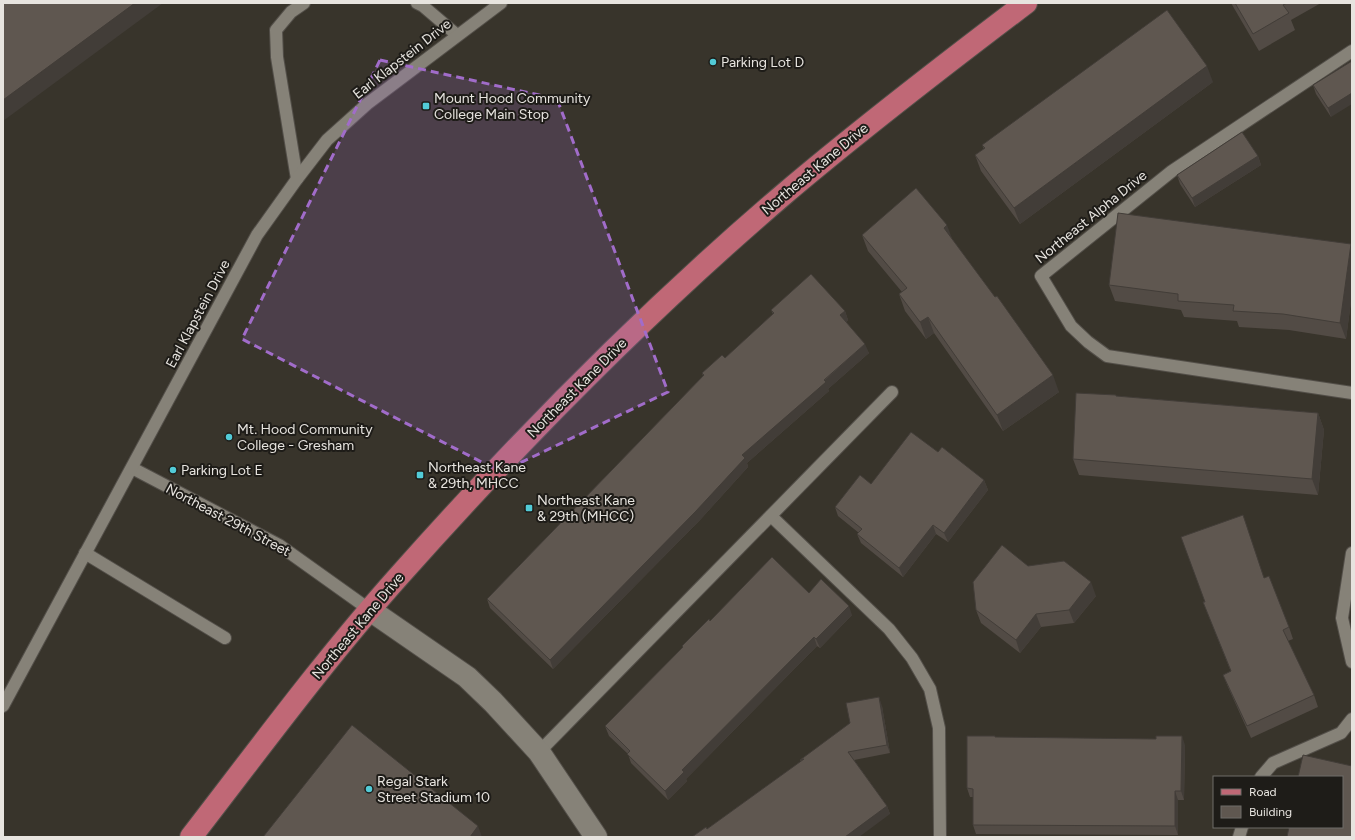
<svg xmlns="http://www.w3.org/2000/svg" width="1355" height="840" font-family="Figtree,sans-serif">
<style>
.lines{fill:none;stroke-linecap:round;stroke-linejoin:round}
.service-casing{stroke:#534f49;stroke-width:14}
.minor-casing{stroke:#534f49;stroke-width:24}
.primary-casing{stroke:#534f49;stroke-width:24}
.service{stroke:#868278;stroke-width:12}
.minor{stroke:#868278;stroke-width:22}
.primary{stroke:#c06876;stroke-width:22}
.wall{fill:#524b45}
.shaded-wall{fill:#423d38}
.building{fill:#5f5750;stroke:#423d38}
.marked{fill:#a16cca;fill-opacity:0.2;stroke:#a16cca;stroke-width:3;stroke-dasharray:8 5;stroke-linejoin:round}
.poi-dot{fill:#52cbd7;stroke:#1e1c18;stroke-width:1.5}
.labels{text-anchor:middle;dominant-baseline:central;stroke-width:4;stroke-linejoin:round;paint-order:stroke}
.street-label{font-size:14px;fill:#e7e4df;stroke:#1e1c18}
.poi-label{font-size:14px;fill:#e7e4df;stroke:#1e1c18;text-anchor:start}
</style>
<rect width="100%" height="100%" fill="#38342b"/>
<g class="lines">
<g class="service-casing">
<g id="service">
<polyline points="417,3 423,6 457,35"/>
<polyline points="1352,51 1172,171 1041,276 1071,326 1088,342 1107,356 1352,393"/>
<polyline points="297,179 277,57 276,30 291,12 304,3"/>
<polyline points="132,468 279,545 370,610"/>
<polyline points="771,516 889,629 912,658 930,689 939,728 940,837"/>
<polyline points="85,553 225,638"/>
<polyline points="1352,553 1342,618 1352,662"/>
<polyline points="3,706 257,235 297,179 327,140 367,104 501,3"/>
<polyline points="539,752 892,392"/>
<polyline points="1261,777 1273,763 1341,733 1352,719"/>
<polyline points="1239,837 1242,827"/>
</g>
</g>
<g class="minor-casing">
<polyline id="minor" points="370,610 467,677 493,702 539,752 596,837"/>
</g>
<g class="primary-casing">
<path id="primary" d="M191,837C259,749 325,659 399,576C519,441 646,312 783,195C862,128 944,65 1026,3"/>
</g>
<use href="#service" class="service"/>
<use href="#minor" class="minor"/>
<use href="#primary" class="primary"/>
</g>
<g class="wall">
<polygon points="1231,3 1321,3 1291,20 1295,30 1259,51"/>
<polygon points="1352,61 1331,117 1316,94 1313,85"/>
<polygon points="1213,82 1020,224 981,171 975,155 984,149 982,145"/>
<polygon points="1258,156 1261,165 1195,207 1180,184 1177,175"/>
<polygon points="862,235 952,239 1059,392 1003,431 934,333 926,339 905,311 899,294 902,292 868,251"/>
<polygon points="1351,244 1352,248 1352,294 1346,339 1289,330 1239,327 1237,321 1184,317 1181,310 1115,301 1109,285"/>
<polygon points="771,310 845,311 848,320 846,322 869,353 828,389 829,391 747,463 748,467 700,520 553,669 490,608 487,599 703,376 702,373 725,358 773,314"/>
<polygon points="1117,396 1318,413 1324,430 1318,495 1079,475 1073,459"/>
<polygon points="938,452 984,480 988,490 948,542 936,534 903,577 861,543 857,534 859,533 838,516 835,507 871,484"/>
<polygon points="1028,566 1096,596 1074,623 1041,627 1020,653 981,623 976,610"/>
<polygon points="1264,578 1289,627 1293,639 1288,641 1314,695 1318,707 1251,738 1228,687 1223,675 1231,672 1203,602"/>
<polygon points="809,593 852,615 820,648 817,646 686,779 687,781 668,800 631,763 628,754 609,736 605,726 682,648 682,646 710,621"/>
<polygon points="882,706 890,753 854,760 887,806 890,814 707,829 801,762 800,760"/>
<polygon points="995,737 1185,745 1184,800 1178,800 1178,835 976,834 973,825 973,797 970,797 967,788"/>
</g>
<g class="shaded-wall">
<polygon points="135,3 163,3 3,121 3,100"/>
<polygon points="1207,66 1213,82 1020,224 1014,208"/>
<polygon points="1352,93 1352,104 1331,117 1328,108"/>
<polygon points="1258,156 1261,165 1195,207 1192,198"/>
<polygon points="947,225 953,241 944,228"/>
<polygon points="1351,244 1352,248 1352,294 1346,339 1340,323"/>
<polygon points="845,311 848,320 844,324 840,315"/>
<polygon points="928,317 934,333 926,339 920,322"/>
<polygon points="865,344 869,353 828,389 829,391 747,463 748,467 700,520 553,669 550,660 742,455"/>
<polygon points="1053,375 1059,392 1003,431 997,415"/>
<polygon points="1318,413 1324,430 1318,495 1312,479"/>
<polygon points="984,480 988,490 948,542 944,533"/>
<polygon points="933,525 936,534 903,577 899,568"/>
<polygon points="1091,582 1096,596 1074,623 1069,610"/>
<polygon points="849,606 852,615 820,648 816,639"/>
<polygon points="1036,614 1041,627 1020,653 1016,640"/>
<polygon points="814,637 817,646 686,779 687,781 668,800 665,791 682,770"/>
<polygon points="879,697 882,706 890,753 887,745"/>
<polygon points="1182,736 1185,745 1184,800 1181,791"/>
<polygon points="1175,791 1178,800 1178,835 1175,826"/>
<polygon points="887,806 890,814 859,837 845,837"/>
<polygon points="478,826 482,837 470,837"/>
</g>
<g class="building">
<polygon points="3,3 135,3 3,100"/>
<polygon points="1235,3 1287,3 1283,5 1289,13 1253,34"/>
<polygon points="1167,10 1207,66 1014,208 975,155 985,148 982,145"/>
<polygon points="1352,61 1352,93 1328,108 1313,85"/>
<polygon points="1242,132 1258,156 1192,198 1177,175"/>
<polygon points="916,188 947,225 944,228 995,297 997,296 1053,375 997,415 928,317 920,322 899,294 907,288 862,235"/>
<polygon points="1118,213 1351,244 1340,323 1283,314 1233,311 1234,305 1178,301 1178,294 1109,285"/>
<polygon points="811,274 845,311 840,315 865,344 824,380 826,382 742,455 745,458 696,511 550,660 487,599 704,375 702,373 722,355 725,358 774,313 771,310"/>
<polygon points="1076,393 1116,395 1116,396 1318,413 1312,479 1073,459"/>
<polygon points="911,432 938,452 942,447 984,480 944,533 933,525 899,568 857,534 862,529 835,507 860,475 871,484"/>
<polygon points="1243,515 1264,578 1269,576 1289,627 1283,630 1314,695 1247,726 1223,675 1231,671 1203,602 1205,602 1181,537"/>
<polygon points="1002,545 1028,566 1064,561 1091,582 1069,610 1036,614 1016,640 976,610 973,582"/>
<polygon points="772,557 809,593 821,579 849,606 816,639 814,637 682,770 684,772 665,791 627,754 630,751 605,726 683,647 682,646 709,619 710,621"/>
<polygon points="879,697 887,745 848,752 887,806 845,837 692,837 706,827 707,829 804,759 800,760 850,723 846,703"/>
<polygon points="352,725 478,826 470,837 263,837"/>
<polygon points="967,736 995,736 995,737 1156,739 1156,736 1182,736 1181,791 1175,791 1175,826 973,825 973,789 967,788"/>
<polygon points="1303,755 1352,766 1352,837 1287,837 1289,827 1342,827 1342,777 1298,777"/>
</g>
<path class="marked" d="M380,60L557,99L668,392L501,472L242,339Z"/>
<g class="poi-dot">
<circle cx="713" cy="62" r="4"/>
<rect x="422" y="102" width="8" height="8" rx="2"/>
<circle cx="229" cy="437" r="4"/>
<circle cx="173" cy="470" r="4"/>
<rect x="416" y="471" width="8" height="8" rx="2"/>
<rect x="525" y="504" width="8" height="8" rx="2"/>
<circle cx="369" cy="789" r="4"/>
</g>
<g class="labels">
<g class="street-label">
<text transform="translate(402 59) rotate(-38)">Earl Klapstein Drive</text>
<text transform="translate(815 169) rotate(-40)">Northeast Kane Drive</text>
<text transform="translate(1091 217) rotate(-39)">Northeast Alpha Drive</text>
<text transform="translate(198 314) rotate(-62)">Earl Klapstein Drive</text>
<text transform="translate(577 388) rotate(-45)">Northeast Kane Drive</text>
<text transform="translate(228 520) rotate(28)">Northeast 29th Street</text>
<text transform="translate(358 626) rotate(-50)">Northeast Kane Drive</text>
</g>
<g class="poi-label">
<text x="721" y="62">Parking Lot D</text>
<text x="434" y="98">Mount Hood Community<tspan x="434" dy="16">College Main Stop</tspan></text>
<text x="237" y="429">Mt. Hood Community<tspan x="237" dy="16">College - Gresham</tspan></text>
<text x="428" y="467">Northeast Kane<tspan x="428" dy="16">&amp; 29th, MHCC</tspan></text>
<text x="181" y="470">Parking Lot E</text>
<text x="537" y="500">Northeast Kane<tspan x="537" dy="16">&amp; 29th (MHCC)</tspan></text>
<text x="377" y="781">Regal Stark<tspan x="377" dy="16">Street Stadium 10</tspan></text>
</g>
</g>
<rect width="1355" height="840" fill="none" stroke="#e7e4df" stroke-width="8"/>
<rect x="1213" y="776" width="130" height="52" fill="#1e1c18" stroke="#6e6c68"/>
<rect x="1221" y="789" width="20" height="6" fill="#c06876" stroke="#6e6c68"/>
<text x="1249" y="796" font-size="12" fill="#e7e4df">Road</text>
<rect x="1221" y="806" width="20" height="12" fill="#5f5750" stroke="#6e6c68"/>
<text x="1249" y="816" font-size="12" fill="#e7e4df">Building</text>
</svg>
